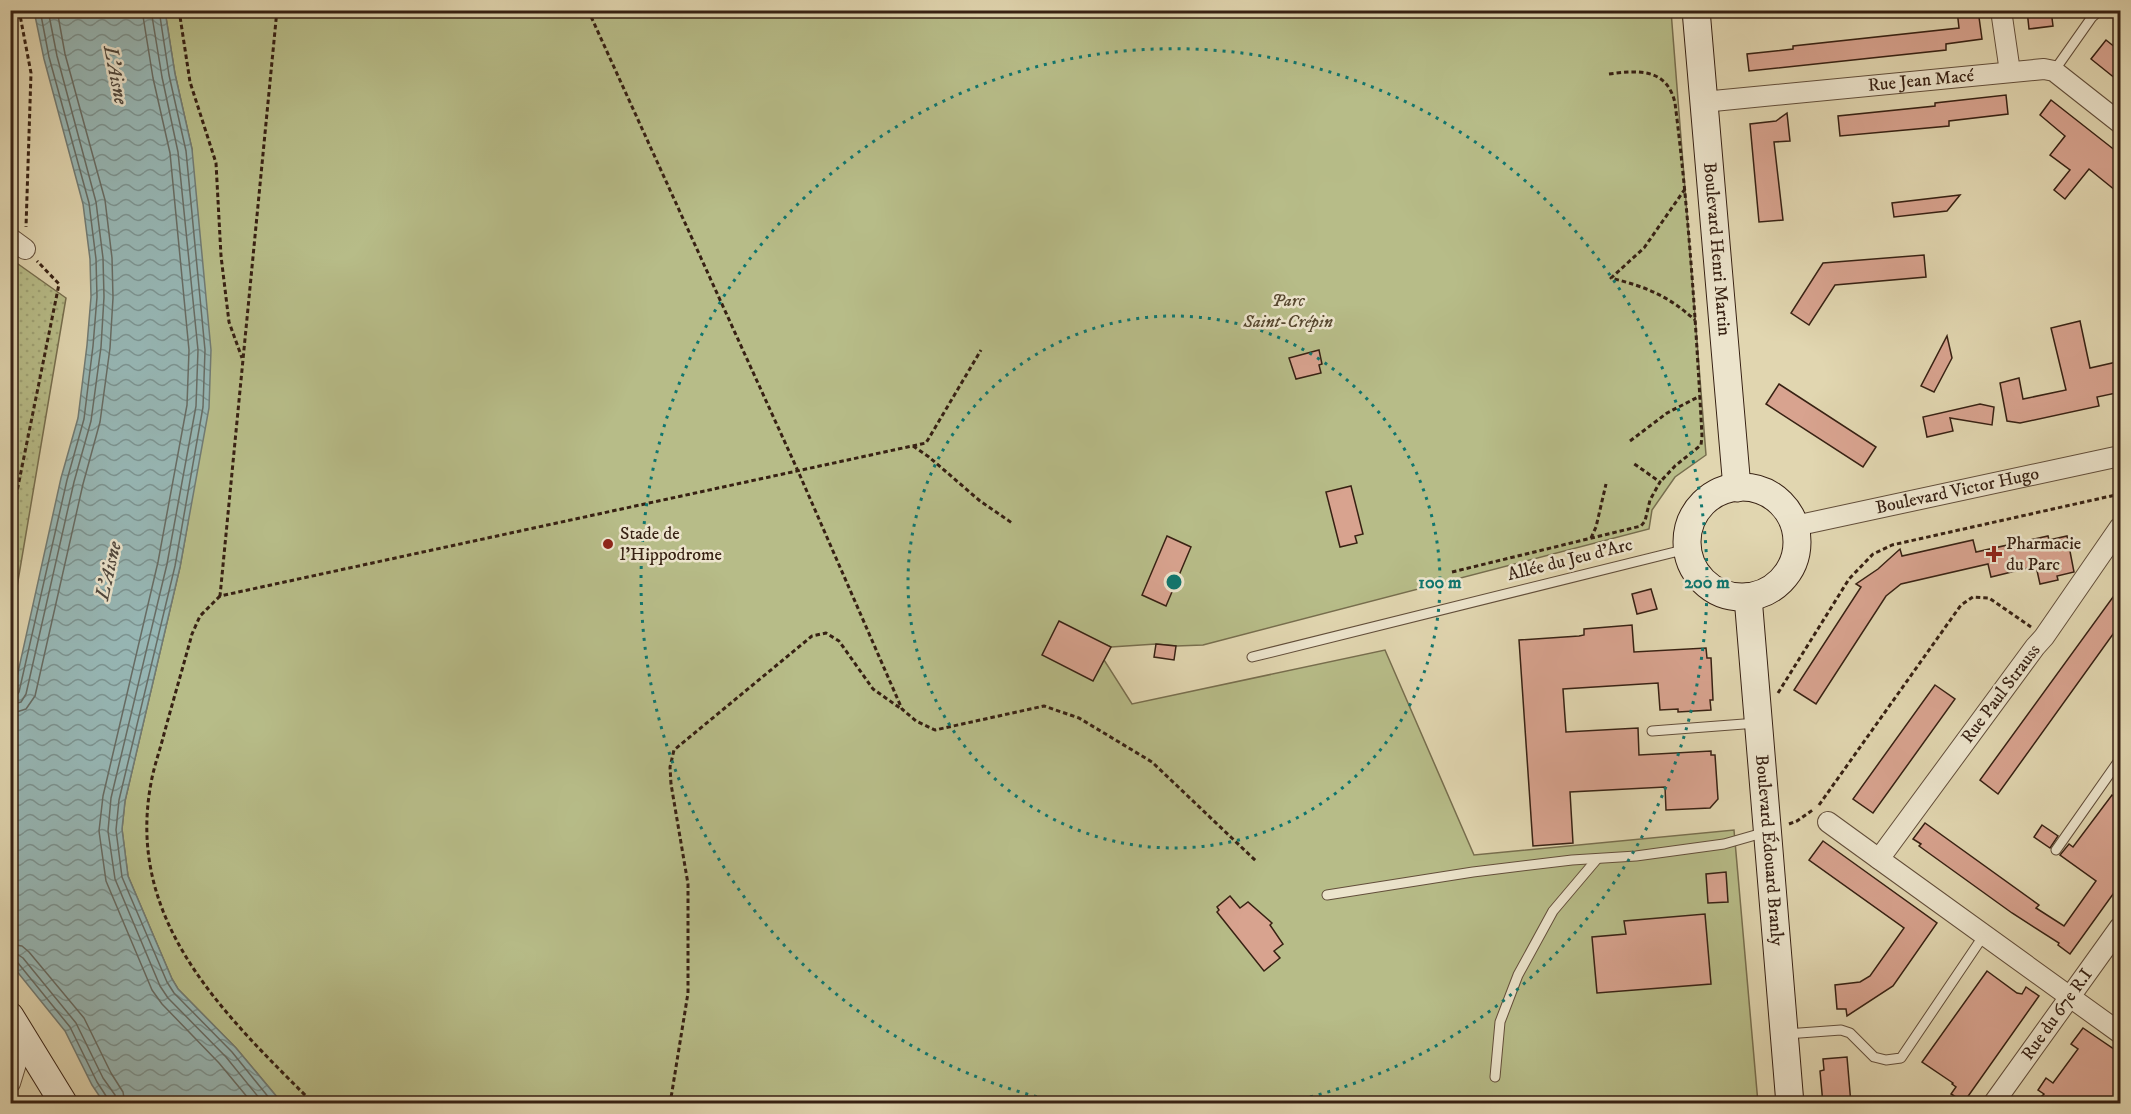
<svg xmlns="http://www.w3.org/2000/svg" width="2131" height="1114" font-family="'IM FELL DW Pica',serif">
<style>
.grass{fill:url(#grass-dots);stroke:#776e4e;stroke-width:1.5}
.green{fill:#b7bc88;stroke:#776e4e;stroke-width:1.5}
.water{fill:url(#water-waves);stroke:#717b74;stroke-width:1.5}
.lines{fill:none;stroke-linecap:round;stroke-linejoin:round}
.shore{stroke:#676c64;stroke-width:1.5}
.building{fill:#d8a38f;stroke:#372113;stroke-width:1.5}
.lane-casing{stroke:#624e3a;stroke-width:11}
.street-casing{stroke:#624e3a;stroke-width:22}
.secondary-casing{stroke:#372113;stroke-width:29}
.path{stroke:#372113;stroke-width:3;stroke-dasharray:4.5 3;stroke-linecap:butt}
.lane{stroke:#ece4cc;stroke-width:9}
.street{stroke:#ece4cc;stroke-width:20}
.secondary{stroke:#ece4cc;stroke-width:27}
.ring{fill:none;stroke:#0f766e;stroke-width:3;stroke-dasharray:3 6}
.poi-dot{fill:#8f2418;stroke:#ece4cc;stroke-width:2}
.labels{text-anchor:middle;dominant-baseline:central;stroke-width:5;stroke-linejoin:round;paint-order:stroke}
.street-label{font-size:18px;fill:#372113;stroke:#ece4cc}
.park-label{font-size:18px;font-style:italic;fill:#574830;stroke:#ece4cc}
.poi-label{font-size:18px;fill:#372113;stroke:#ece4cc;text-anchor:start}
.water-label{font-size:20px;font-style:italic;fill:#4f463c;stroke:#ece4cc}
.centre{fill:#0f766e;stroke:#ece4cc;stroke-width:3}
.ring-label{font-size:18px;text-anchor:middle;font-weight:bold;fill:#0f766e;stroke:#ece4cc;stroke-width:5;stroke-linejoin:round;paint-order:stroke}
</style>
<defs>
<pattern id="grass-dots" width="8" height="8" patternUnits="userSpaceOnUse" patternTransform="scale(1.5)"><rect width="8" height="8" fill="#b7bc88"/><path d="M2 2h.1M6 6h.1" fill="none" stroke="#9ea174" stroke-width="1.8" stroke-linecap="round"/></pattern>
<pattern id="water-waves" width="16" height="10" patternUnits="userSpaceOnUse" patternTransform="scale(1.5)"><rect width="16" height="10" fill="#97b7b5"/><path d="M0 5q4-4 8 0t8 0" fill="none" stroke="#7c9492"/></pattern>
</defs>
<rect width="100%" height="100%" fill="#e1d6b0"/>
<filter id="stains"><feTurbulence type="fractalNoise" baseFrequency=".00333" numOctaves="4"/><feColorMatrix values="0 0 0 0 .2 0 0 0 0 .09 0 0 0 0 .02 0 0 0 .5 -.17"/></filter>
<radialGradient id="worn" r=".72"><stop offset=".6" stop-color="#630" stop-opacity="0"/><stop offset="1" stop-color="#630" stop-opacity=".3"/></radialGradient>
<polygon class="grass" points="11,259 66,298 11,622"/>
<polygon class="green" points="165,11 1671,11 1706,455 1675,477 1652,510 1649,529 1203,645 1176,646 1156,644 1111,647 1090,638 1132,704 1385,650 1474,855 1734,830 1758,1103 282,1103 236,1048 178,989 172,979 128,876 122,829 125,801 180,567 188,522 192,149 175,74"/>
<polygon class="water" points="34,11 165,11 175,74 192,149 211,350 209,408 180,567 125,801 122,829 128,876 172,979 178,989 236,1048 282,1103 104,1103 92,1085 65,1031 11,964 11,704 61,478 78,418 87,345 91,297 90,259 83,204 44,59"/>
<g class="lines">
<g class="shore">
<polyline points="142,10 153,78 170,153 189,350 187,405 158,562 103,796 99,831 106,881 152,990 162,1004 219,1063 253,1104"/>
<polyline points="151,10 162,77 178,152 198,350 196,406 167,564 111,798 108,831 115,879 160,986 168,998 226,1057 264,1104"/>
<polyline points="159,10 169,75 186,151 205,350 203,407 175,566 119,800 116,830 122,877 167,982 174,993 232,1052 274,1104"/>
<polyline points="10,697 16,696 19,692 67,480 84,419 93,346 97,297 96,259 89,203 49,57 40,10"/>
<polyline points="10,705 21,702 26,694 74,482 91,421 101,347 104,297 103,258 96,202 57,56 48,10"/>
<polyline points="10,714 26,709 35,696 83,484 100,422 110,348 113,298 112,258 105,200 65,54 57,10"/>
<polyline points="10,944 22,946 29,952 84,1018 111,1073 123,1092 125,1104"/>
<polyline points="10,953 17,954 23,958 76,1023 103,1078 115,1095 116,1104"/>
<polyline points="10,961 18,963 70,1027 97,1082 108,1099 109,1104"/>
</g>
</g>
<g class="building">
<polygon points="1957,10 1978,10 1982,39 1946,44 1946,50 1749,71 1747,54 1793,49 1793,46 1959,28"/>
<polygon points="2027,10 2051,10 2053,26 2029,29"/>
<polygon points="2106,40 2121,52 2121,83 2091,59"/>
<polygon points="2006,95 2008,114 1949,121 1949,126 1840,136 1838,116 1935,106 1935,103"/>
<polygon points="2051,100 2121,155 2121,195 2089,169 2065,199 2054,190 2070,170 2050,155 2065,136 2040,115"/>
<polygon points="1787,113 1790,141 1774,142 1783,220 1759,222 1750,124 1776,121"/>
<polygon points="1960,195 1947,211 1894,217 1892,203"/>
<polygon points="1924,255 1926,277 1835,285 1809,325 1791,313 1823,263"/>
<polygon points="2080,321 2090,368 2121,361 2121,392 2097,397 2099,406 2020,423 2007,421 2000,383 2019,378 2023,399 2066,390 2051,328"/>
<polygon points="1947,336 1952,358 1934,392 1921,386"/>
<polygon points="1319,350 1322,364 1319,365 1321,373 1296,379 1289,358"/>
<polygon points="1779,384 1876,447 1863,467 1766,404"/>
<polygon points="1980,404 1994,407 1992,425 1950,418 1953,431 1927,437 1923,417"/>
<polygon points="1351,486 1363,534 1355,536 1357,543 1340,547 1326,492"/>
<polygon points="1167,536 1191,547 1166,606 1142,595"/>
<polygon points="2048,536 2049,540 2067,536 2074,572 2057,576 2058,580 2040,584 2036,566 1991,577 1988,564 1901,584 1886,596 1816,704 1794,690 1861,587 1856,584 1878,569 1900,549 1902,556 1973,540 1976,552"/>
<polygon points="2121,586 2121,623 1998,794 1980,780"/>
<polygon points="1651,589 1657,609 1637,614 1632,594"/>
<polygon points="1059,621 1111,647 1093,681 1042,655"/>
<polygon points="1632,625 1634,652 1706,648 1707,658 1711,658 1713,700 1710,700 1711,710 1678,712 1678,709 1660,710 1658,683 1563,689 1566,732 1638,728 1639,755 1711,751 1711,755 1715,755 1718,799 1710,808 1666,810 1665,787 1570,792 1573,843 1533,846 1519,640 1579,636 1584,635 1584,629"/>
<polygon points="1156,644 1176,646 1174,660 1154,657"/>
<polygon points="1935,685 1955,699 1873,813 1853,799"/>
<polygon points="2112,795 2121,801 2121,883 2070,954 2058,945 2059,943 2012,913 1919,846 1921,844 1913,839 1925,823 2039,905 2036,908 2064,926 2096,881 2060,855 2069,844 2073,847"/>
<polygon points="2042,825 2058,836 2050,848 2034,837"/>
<polygon points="1823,841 1937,923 1893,986 1847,1016 1846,1009 1837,1009 1835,985 1860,982 1870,976 1904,928 1809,860"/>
<polygon points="1726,872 1728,902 1708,903 1706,874"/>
<polygon points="1230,896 1240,908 1248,902 1272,923 1270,925 1283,944 1274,951 1280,958 1264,971 1217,912 1219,910 1217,907"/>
<polygon points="1705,914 1711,984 1597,993 1592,937 1626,934 1624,921"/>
<polygon points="1987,971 2017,993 2022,994 2026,987 2039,996 1964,1102 1951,1094 1956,1087 1952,1084 1953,1083 1922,1062"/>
<polygon points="2083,1028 2121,1054 2121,1104 2050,1104 2041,1097 2044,1094 2038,1090 2046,1078 2053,1083 2078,1049 2071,1044"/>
<polygon points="1847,1057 1851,1104 1823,1104 1820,1071 1824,1070 1823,1059"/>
</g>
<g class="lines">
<g class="lane-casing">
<g id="lane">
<polyline points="2054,71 2092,17 2100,10"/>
<polyline points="1252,657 1687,549"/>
<polyline points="1652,731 1757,723"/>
<polyline points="2056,850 2120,759"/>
<polyline points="1327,895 1473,872 1572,860 1636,856 1724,844 1766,832"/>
<polyline points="1786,1034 1841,1030 1850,1033 1874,1057 1886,1060 1901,1058 1984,935"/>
<polyline points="1495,1077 1500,1022 1518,975 1553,911 1597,859"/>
</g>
</g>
<g class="street-casing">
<g id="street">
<polyline points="2001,10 2010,72"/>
<path id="s1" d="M1703,102L2044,69L2054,71L2120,123"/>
<polyline points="10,238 25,249"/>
<path id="s2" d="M1795,526L2120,456"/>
<polyline points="2120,527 2044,637 2035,647 1879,859 2120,1033"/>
<polyline points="1828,822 1879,859"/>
<polyline points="10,1083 18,1057"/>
<path id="s3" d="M1993,1104L2120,927"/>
</g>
</g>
<g class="secondary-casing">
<g id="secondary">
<path id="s4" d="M1696,10L1737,488"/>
<circle cx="1742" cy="542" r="55"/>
<path id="s5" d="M1748,597L1790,1104"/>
<polyline points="10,1016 64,1104"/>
</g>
</g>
<g class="path">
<polyline points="19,10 31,73 26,227"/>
<polyline points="179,10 190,82 216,163 221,256 229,322 242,358"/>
<polyline points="277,10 220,596 926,443 981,350"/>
<polyline points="588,10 798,471 902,709 916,721 935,730 1044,706 1079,718 1152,762 1256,861"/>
<path d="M1609,74C1638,70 1667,68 1675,103C1689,214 1696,325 1702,436L1701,445L1675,466L1660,482"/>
<path d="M1685,189L1644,248L1611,278C1646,287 1667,295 1695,320"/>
<polyline points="1630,441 1667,413 1700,396"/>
<polyline points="913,446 929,457 980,501 1012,523"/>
<polyline points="10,526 59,284 37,261"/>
<polyline points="1591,538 1596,527 1606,484"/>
<polyline points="1452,572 1641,526 1645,521 1650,500 1660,482 1633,463"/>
<path d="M220,596L200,616L192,634C183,667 173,701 164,734C160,750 154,766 151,783C125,922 225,1015 314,1104"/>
<polyline points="1778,693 1849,579 1873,554 1892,545 2120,494"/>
<polyline points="1819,805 1961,605 1973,597 1989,598 2031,627"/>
<polyline points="1789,824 1797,821 1814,809"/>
<polyline points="670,1104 688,993 688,884 671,784 670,767 674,750 812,636 826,633 839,641 873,689 900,708"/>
</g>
<use href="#lane" class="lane"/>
<use href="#street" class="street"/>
<use href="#secondary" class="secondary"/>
</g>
<g class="ring">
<circle cx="1174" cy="582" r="266"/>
<path d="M1063 1103A533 533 0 1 1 1285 1103"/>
</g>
<g class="poi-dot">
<circle cx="608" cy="544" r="6"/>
<path d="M1991 545h6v6h6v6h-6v6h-6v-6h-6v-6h6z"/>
</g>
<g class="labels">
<g class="street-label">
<text stroke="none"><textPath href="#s1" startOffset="219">Rue Jean Macé</textPath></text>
<text stroke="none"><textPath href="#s4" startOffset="240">Boulevard Henri Martin</textPath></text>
<text stroke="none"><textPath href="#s2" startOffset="166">Boulevard Victor Hugo</textPath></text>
<text transform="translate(1570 560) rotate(-14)">Allée du Jeu d'Arc</text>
<text transform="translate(2001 694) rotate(-53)">Rue Paul Strauss</text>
<text stroke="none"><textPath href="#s5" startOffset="254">Boulevard Édouard Branly</textPath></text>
<text stroke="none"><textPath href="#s3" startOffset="110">Rue du 67e R.I</textPath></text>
</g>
<g class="park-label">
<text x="1288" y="301">Parc<tspan x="1288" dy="21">Saint-Crépin</tspan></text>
</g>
<g class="poi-label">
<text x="620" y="534">Stade de<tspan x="620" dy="21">l'Hippodrome</tspan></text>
<text x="2006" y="544">Pharmacie<tspan x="2006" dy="21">du Parc</tspan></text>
</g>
<g class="water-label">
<text transform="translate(115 75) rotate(79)">L'Aisne</text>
<text transform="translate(109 571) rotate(-77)">L'Aisne</text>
</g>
</g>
<circle cx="1174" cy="582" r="9" class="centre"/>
<g class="ring-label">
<text x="1440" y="588">100 m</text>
<text x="1707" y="588">200 m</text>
</g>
<rect width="2131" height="1114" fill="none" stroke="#e1d6b0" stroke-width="36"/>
<rect x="12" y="12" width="2107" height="1090" fill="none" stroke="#372113" stroke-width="3"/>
<rect x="18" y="18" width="2095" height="1078" fill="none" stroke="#372113" stroke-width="1.5"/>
<rect width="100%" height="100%" filter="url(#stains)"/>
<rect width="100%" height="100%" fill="url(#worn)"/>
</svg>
